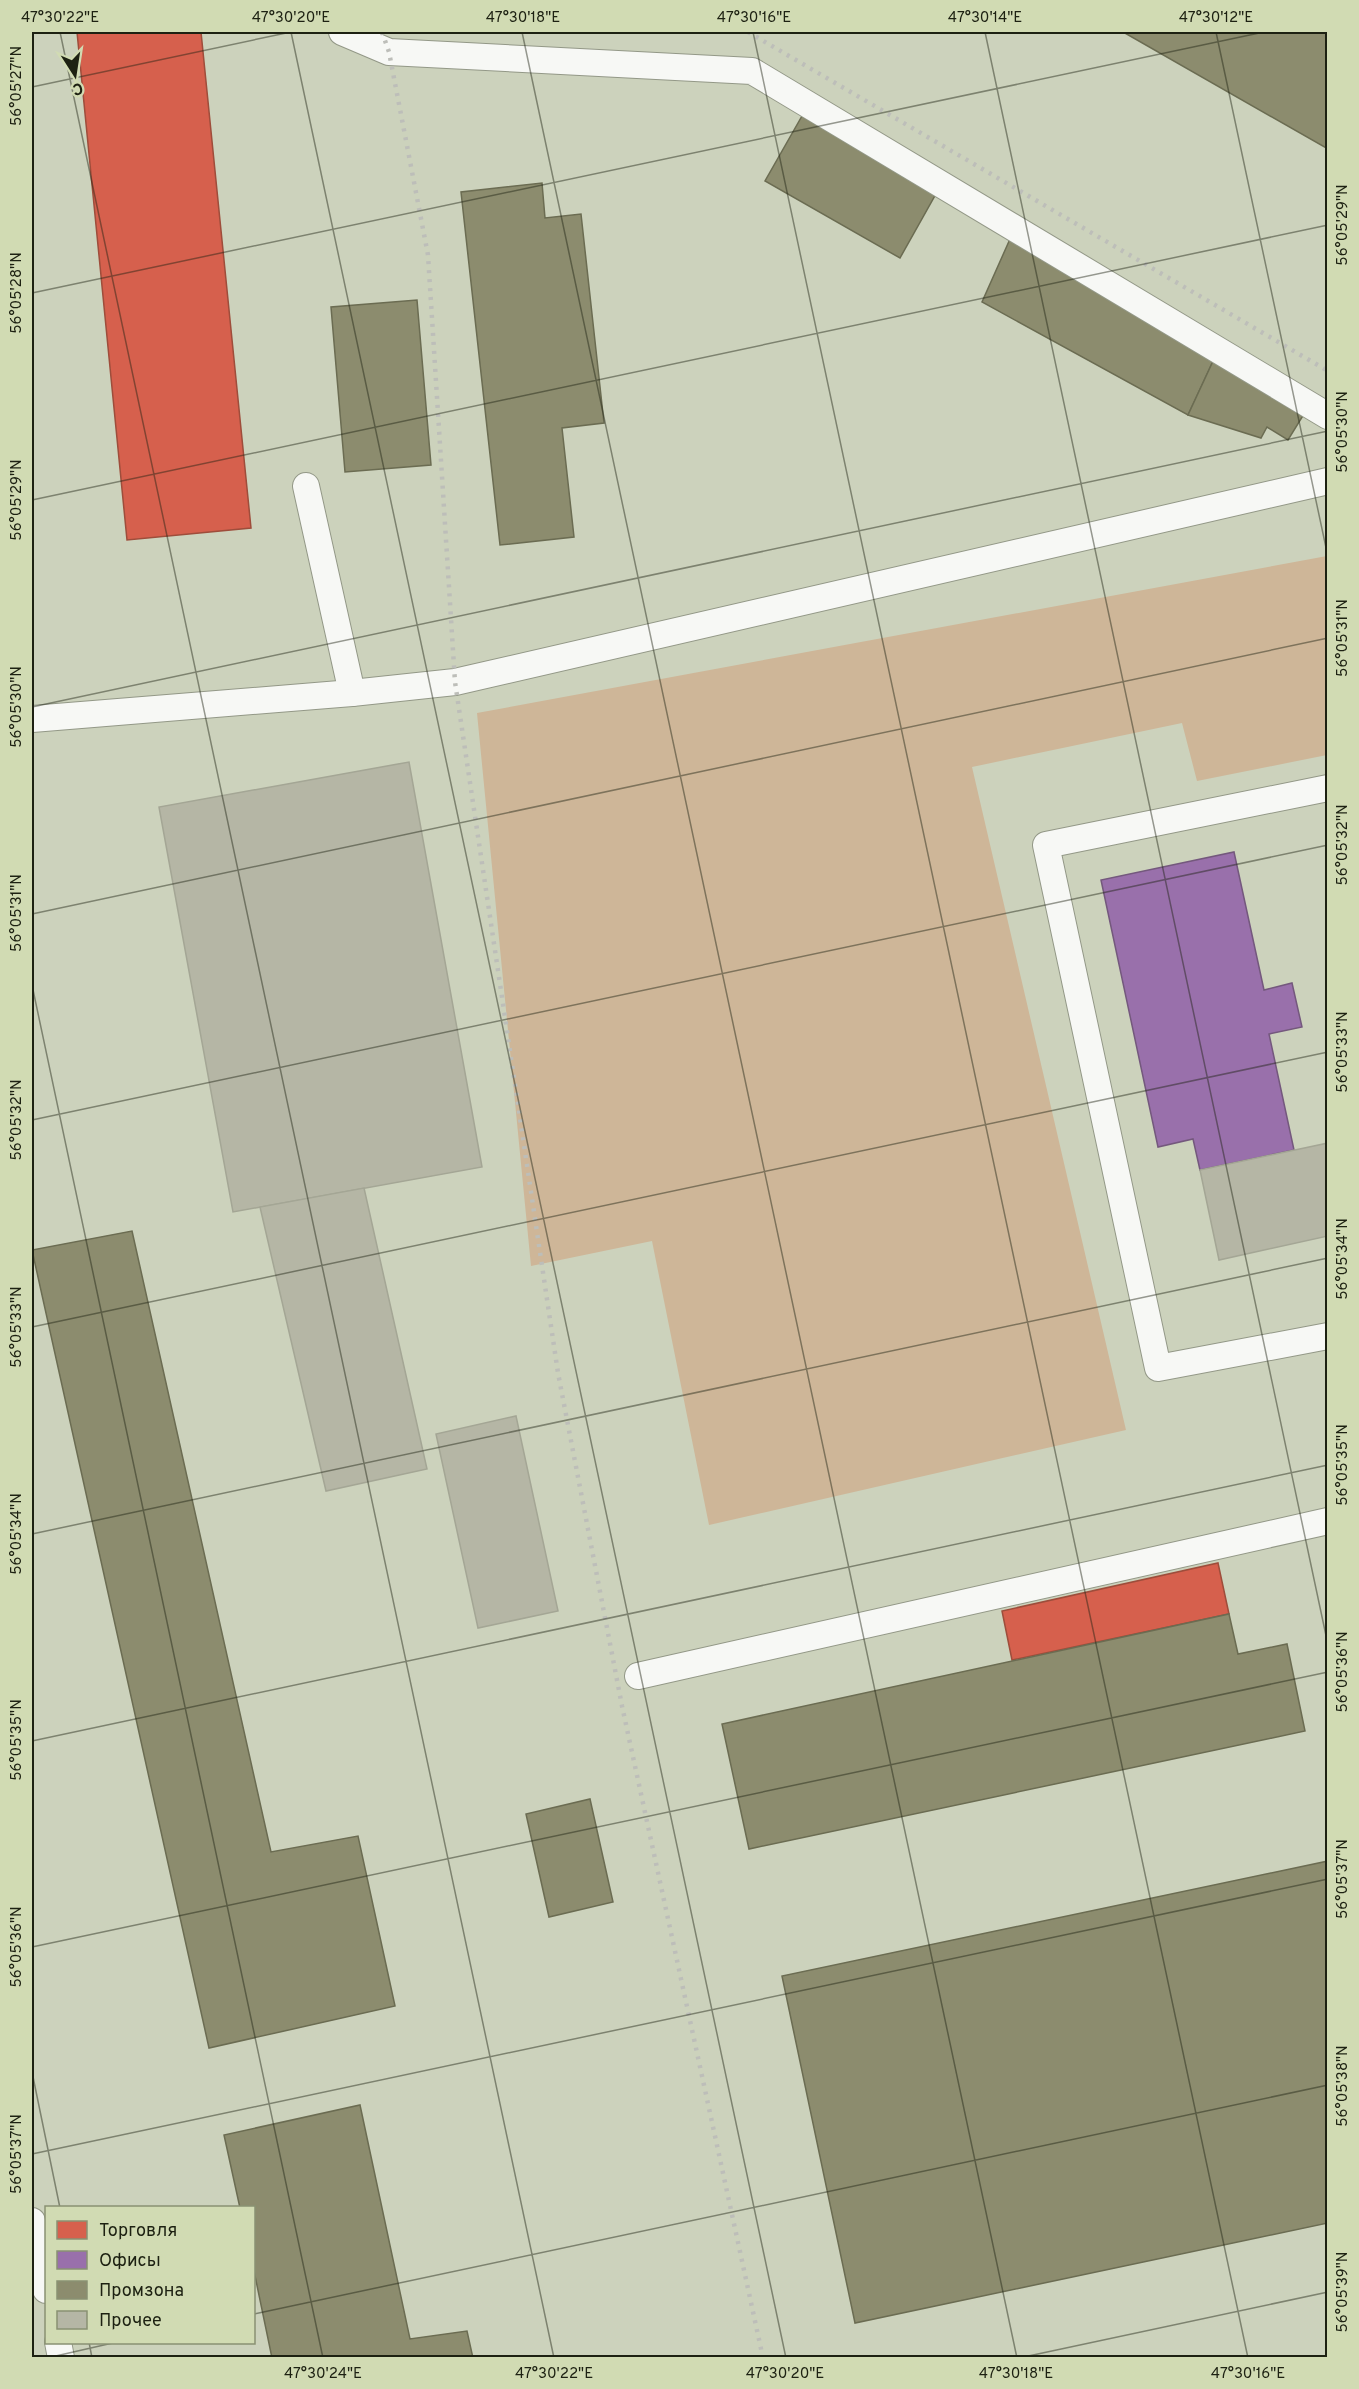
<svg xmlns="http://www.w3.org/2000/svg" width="1359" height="2389" font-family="Overpass,sans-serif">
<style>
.green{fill:#ceb698}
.shops{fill:#d6604d;stroke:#9e4d3b;stroke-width:1.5}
.offices{fill:#9970ab;stroke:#74587d;stroke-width:1.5}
.industry{fill:#8c8c6e;stroke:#6b6c52;stroke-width:1.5}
.building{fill:#b5b6a5;stroke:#a4a695;stroke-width:1.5}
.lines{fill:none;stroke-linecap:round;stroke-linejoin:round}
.lane-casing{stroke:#939887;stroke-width:28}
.lane{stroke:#f7f8f5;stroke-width:26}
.rail{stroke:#bdbeb9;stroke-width:4.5;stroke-dasharray:3 6;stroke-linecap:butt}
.ticks{fill:none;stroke:#1d2112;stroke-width:1.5;stroke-opacity:0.45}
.neatline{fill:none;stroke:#1d2112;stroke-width:2}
.ticks-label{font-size:15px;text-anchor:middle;fill:#1d2112}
</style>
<rect width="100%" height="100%" fill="#ccd2bc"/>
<polygon class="green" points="1327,556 1327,755 1197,781 1182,723 972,767 1126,1430 709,1525 652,1241 531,1266 477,713"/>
<g class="shops">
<polygon points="77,32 201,32 251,528 127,540"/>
<polygon points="1218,1563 1229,1614 1012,1660 1002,1611"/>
</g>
<polygon class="offices" points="1234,852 1264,990 1292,983 1302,1027 1269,1034 1294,1150 1200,1170 1193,1139 1158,1147 1101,880"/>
<g class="industry">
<polygon points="1123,32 1328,32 1328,149"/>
<polygon points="802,116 937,192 900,258 765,181"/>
<polygon points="542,183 545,218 581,214 604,423 562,428 574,537 500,545 461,192"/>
<polygon points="1010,239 1214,359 1188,415 982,302"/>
<polygon points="417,300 431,465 345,472 331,307"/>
<polygon points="1214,359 1304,414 1288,440 1267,427 1261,438 1188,415"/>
<polygon points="132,1231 271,1852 358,1836 395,2006 209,2048 32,1250"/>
<polygon points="1229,1614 1238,1654 1287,1644 1305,1731 749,1849 722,1724"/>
<polygon points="590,1799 613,1902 549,1917 526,1814"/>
<polygon points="1328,1861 1328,2223 855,2323 782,1976"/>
<polygon points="360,2105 410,2339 467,2331 473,2358 272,2358 254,2271 254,2208 240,2208 224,2135"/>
</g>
<g class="building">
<polygon points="409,762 482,1167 233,1212 159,807"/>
<polygon points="1328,1143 1328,1236 1219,1260 1200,1170"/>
<polygon points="364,1188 427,1469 326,1491 260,1207"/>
<polygon points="516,1416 558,1611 478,1628 436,1434"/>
</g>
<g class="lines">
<g class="lane-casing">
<g id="lane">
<polyline points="342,32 389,52 752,71 1328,416"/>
<polyline points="306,486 352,693"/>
<polyline points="32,719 352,693 455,682 1328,481"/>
<polyline points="1328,788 1046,845 1158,1368 1328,1336"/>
<polyline points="638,1676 1328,1521"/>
<polyline points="32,2221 46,2290"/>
<polyline points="58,2342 61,2358"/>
</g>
</g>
<use href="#lane" class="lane"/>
<g class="rail">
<polyline points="382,32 389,52 428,255 455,682 558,1373 622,1706 763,2358"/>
<polyline points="748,32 1328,371"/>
</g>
</g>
<path class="ticks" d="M60,32L554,2358M291,32L786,2358M522,32L1017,2358M753,32L1248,2358M985,32L1328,1645M1216,32L1328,557M32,87L291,32M32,293L1264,32M32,500L1328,225M32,707L1328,431M32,914L1328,638M32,985L323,2358M32,1120L1328,845M32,1327L1328,1052M32,1534L1328,1258M32,1741L1328,1465M32,1947L1328,1672M32,2072L60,2208M32,2154L1328,1879M254,2314L1328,2085M89,2342L92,2358M47,2358L117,2342M1019,2358L1328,2292"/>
<rect width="1359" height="2389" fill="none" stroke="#d1dbb3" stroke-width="66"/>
<rect x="45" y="2206" width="210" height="138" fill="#d1dbb3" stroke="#899173" stroke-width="1.5"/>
<rect x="57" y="2221" width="30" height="18" fill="#d6604d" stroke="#899173" stroke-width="1.5"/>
<text x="99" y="2236" font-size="18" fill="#1d2112">Торговля</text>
<rect x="57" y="2251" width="30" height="18" fill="#9970ab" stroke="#899173" stroke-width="1.5"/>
<text x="99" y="2266" font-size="18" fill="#1d2112">Офисы</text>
<rect x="57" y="2281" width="30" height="18" fill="#8c8c6e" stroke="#899173" stroke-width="1.5"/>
<text x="99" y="2296" font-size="18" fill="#1d2112">Промзона</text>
<rect x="57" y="2311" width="30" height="18" fill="#b5b6a5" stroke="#899173" stroke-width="1.5"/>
<text x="99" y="2326" font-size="18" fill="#1d2112">Прочее</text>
<g transform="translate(75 75) rotate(168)" stroke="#d1dbb3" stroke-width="4.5" paint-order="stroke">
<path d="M0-4.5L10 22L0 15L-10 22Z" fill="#1d2112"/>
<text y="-9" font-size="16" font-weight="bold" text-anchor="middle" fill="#1d2112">С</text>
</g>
<rect x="33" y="33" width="1293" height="2323" class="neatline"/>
<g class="ticks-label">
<text x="60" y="22">47°30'22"E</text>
<text x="291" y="22">47°30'20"E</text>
<text x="523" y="22">47°30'18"E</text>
<text x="754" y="22">47°30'16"E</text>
<text x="985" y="22">47°30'14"E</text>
<text x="1216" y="22">47°30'12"E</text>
<text transform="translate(16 86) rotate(-90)" y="5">56°05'27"N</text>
<text transform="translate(1342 225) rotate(-90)" y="5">56°05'29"N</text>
<text transform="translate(16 293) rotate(-90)" y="5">56°05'28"N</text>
<text transform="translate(1342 432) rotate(-90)" y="5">56°05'30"N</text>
<text transform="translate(16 500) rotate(-90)" y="5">56°05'29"N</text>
<text transform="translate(1342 638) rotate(-90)" y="5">56°05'31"N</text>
<text transform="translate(16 707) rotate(-90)" y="5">56°05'30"N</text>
<text transform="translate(1342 845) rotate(-90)" y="5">56°05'32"N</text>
<text transform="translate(16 913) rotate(-90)" y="5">56°05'31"N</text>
<text transform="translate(1342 1052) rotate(-90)" y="5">56°05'33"N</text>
<text transform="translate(16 1120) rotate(-90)" y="5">56°05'32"N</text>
<text transform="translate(1342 1259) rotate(-90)" y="5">56°05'34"N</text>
<text transform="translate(16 1327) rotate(-90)" y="5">56°05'33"N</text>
<text transform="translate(1342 1465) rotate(-90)" y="5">56°05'35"N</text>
<text transform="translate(16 1534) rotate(-90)" y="5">56°05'34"N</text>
<text transform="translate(1342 1672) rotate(-90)" y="5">56°05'36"N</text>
<text transform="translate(16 1740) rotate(-90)" y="5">56°05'35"N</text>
<text transform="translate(1342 1879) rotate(-90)" y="5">56°05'37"N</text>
<text transform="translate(16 1947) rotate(-90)" y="5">56°05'36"N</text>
<text transform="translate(1342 2086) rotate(-90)" y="5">56°05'38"N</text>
<text transform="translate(16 2154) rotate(-90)" y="5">56°05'37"N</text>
<text transform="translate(1342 2292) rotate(-90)" y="5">56°05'39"N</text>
<text x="323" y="2378">47°30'24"E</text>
<text x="554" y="2378">47°30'22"E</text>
<text x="785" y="2378">47°30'20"E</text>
<text x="1016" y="2378">47°30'18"E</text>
<text x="1248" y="2378">47°30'16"E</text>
</g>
</svg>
